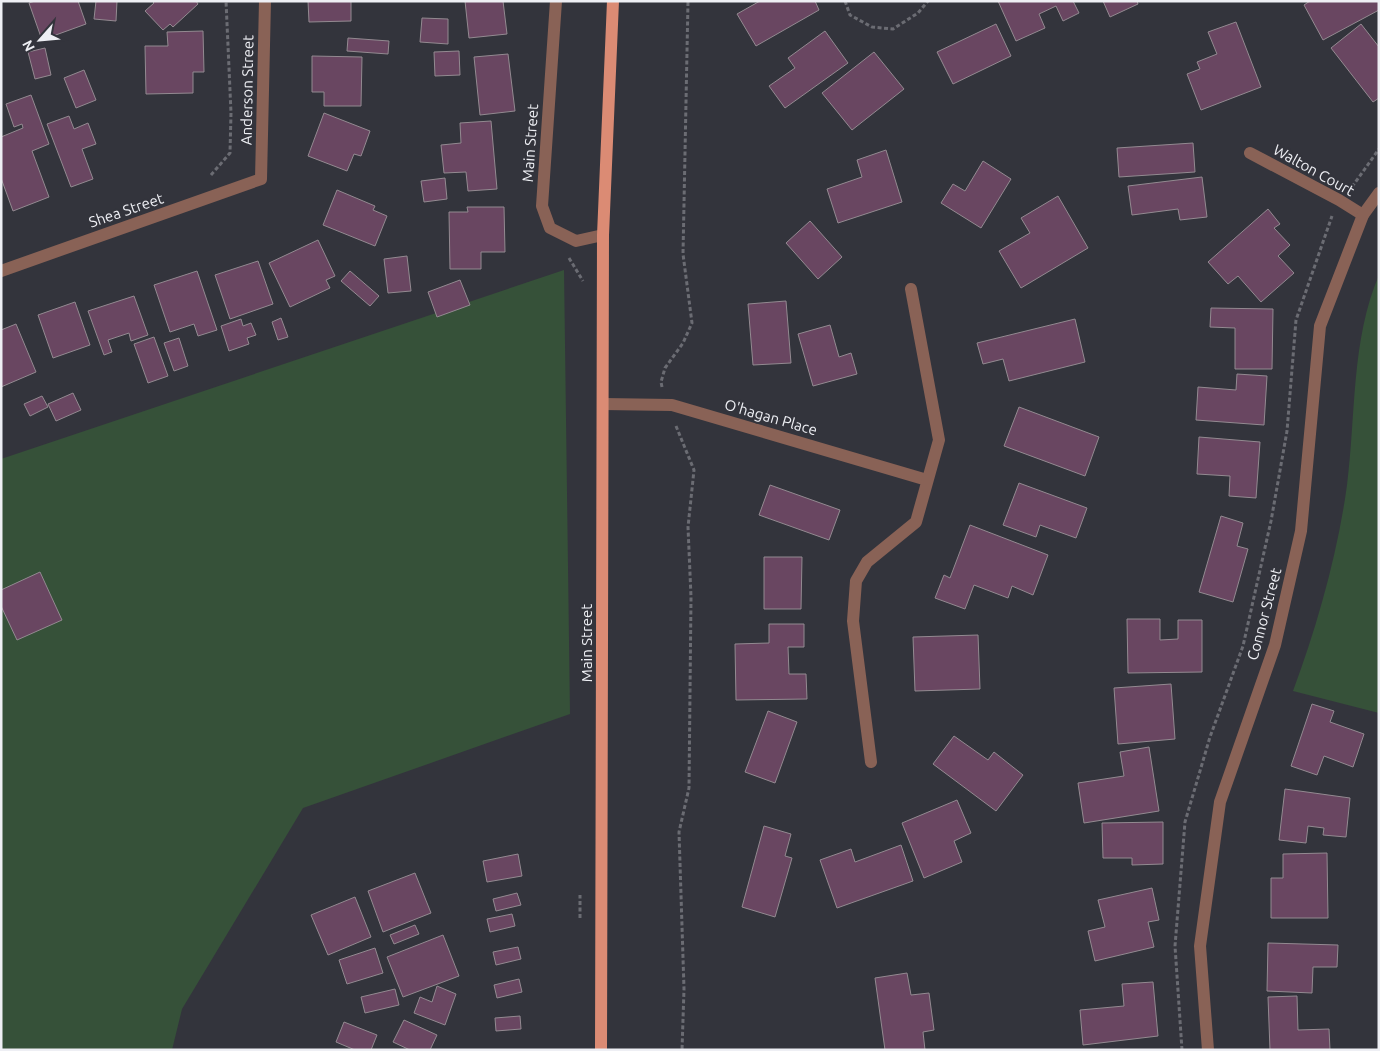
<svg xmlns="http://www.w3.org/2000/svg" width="1380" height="1051" font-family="Ubuntu,sans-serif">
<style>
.green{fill:#365139}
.building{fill:#694661;stroke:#938a91}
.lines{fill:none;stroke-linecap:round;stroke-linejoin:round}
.path{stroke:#6b6c73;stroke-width:3;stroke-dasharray:4 2.5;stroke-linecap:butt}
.minor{stroke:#896256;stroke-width:12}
.major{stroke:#db8b74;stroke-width:12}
.labels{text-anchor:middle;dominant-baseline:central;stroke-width:4;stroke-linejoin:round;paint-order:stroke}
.street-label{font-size:15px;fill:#eeeff4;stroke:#33343c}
</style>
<rect width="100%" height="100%" fill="#33343c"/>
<g class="green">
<polygon points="564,270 570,714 303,808 182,1009 172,1050 1,1050 1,459"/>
<path d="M1379,275V713L1293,691C1317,627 1338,552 1347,485C1356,415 1351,340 1379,275Z"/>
</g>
<g class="building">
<polygon points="35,1 78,1 86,24 42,40 29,3"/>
<polygon points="96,1 117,1 116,21 94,19"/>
<polygon points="152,1 196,1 198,4 173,27 170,24 163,30 145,11 154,3"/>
<polygon points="308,1 351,1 351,21 309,22"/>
<polygon points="465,1 503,1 507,34 469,38"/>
<polygon points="760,1 815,1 819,10 756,46 737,14"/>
<polygon points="998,1 1073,1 1079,13 1063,21 1056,6 1039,14 1045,28 1016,41"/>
<polygon points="1103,1 1137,1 1138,4 1110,17"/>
<polygon points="1310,1 1379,1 1379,10 1323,40 1304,5"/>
<polygon points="422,18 448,19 448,44 420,42"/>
<polygon points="1236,22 1261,87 1201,110 1187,74 1200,69 1197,62 1217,54 1208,32"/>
<polygon points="996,24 1011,56 953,84 937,52"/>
<polygon points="1361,24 1379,47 1379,98 1373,102 1331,48"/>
<polygon points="203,31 204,72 193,72 193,93 146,94 145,46 168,46 167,32"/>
<polygon points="825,31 848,63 785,108 769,86 795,68 788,58"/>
<polygon points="348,38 389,41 388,54 347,51"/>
<polygon points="45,48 51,75 35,79 28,52"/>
<polygon points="459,51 460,75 435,76 434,52"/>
<polygon points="874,52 904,89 852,130 822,93"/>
<polygon points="508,54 515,111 480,115 474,57"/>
<polygon points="312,56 362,57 361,106 324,106 324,92 312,92"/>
<polygon points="84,70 96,100 76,108 64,78"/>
<polygon points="31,95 49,144 32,151 49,197 13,211 1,178 1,137 23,128 22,124 14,127 6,104"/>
<polygon points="324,113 370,131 361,156 354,154 347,171 308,156"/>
<polygon points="69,116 74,129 88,123 96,144 82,149 93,179 71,187 47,124"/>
<polygon points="491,121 497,189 468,191 466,172 444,173 441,145 461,143 460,123"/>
<polygon points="1193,143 1195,172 1119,177 1117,148"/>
<polygon points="886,150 902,202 838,223 827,189 862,177 857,160"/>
<polygon points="983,161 1011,179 981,228 941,203 953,184 965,191"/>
<polygon points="1202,177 1207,217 1180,220 1178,209 1132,215 1128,186"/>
<polygon points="445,178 447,199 424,202 421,181"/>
<polygon points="337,190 375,206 373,210 387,216 375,246 323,225"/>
<polygon points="1058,196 1088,248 1021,288 999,251 1030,233 1021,218"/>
<polygon points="467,207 504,207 505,252 481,252 481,269 450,269 449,212 468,212"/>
<polygon points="1268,209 1280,224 1274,228 1290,245 1278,256 1294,273 1261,302 1238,276 1228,284 1208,262"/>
<polygon points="810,221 842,257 818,279 786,243"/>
<polygon points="318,240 335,276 326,280 330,288 290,307 269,263"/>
<polygon points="407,256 411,291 388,293 384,259"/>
<polygon points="258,261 273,304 230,319 215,275"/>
<polygon points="197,271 217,330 198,336 194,324 170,332 154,285"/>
<polygon points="350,271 379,296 370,306 341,281"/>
<polygon points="460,280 470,305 437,317 428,292"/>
<polygon points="134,296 148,335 131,341 129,333 108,340 112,352 104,355 88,311"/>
<polygon points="786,301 791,363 753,365 748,304"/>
<polygon points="75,302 90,345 53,358 38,315"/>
<polygon points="1211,308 1273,309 1272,369 1235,369 1235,328 1210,327"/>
<polygon points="281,318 288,337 278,340 272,322"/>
<polygon points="241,319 243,326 251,323 256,335 247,338 249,344 229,351 221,326"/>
<polygon points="1075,319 1085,362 1009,381 1003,359 983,364 977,343"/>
<polygon points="16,324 36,372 1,387 1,330"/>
<polygon points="830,325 839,357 851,353 857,374 813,386 798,334"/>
<polygon points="154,337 168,376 148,383 134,344"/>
<polygon points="179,338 188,366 174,371 164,343"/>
<polygon points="1237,374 1267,376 1264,425 1196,420 1198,387 1236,390"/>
<polygon points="73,393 81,410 56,421 48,404"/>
<polygon points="42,396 48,407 30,416 24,404"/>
<polygon points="1019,407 1099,437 1085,476 1004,446"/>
<polygon points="1199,437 1260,442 1256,498 1229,496 1230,476 1197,474"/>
<polygon points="1019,483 1087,508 1076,538 1040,525 1036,537 1003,525"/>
<polygon points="770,485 840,510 829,540 759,515"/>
<polygon points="1221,516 1243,523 1237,546 1248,549 1233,602 1199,592"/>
<polygon points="970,525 1048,555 1033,595 1012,586 1008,598 974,585 965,609 935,598 944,575 950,578"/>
<polygon points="764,557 802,557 801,609 764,609"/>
<polygon points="40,572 62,620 17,640 1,606 1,590"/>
<polygon points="1127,619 1160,619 1160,640 1178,639 1178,620 1202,620 1202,672 1128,673"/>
<polygon points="769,624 804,624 804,647 788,647 789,674 806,674 807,699 736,700 735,644 769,643"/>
<polygon points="978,635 980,689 915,691 913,637"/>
<polygon points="1171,684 1175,739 1118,744 1114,688"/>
<polygon points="1312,704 1334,711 1330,722 1364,734 1353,767 1324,756 1317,775 1291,766"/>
<polygon points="768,711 797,722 775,783 745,772"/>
<polygon points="954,736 988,760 994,752 1023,775 996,811 933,764"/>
<polygon points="1149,747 1159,811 1084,823 1078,783 1124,776 1120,752"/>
<polygon points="1285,789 1350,798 1346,837 1323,835 1324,828 1308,826 1306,843 1279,840"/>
<polygon points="957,800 971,833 954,841 962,862 924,878 902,823"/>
<polygon points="1163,822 1163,864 1132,865 1132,858 1103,858 1102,823"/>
<polygon points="764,826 791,834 785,856 792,858 775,917 742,907"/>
<polygon points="901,845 913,881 837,908 820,860 851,849 855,862"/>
<polygon points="1327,853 1328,918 1271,918 1271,878 1283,878 1283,854"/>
<polygon points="518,854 522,876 487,882 483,861"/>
<polygon points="415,873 431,913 383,932 368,891"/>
<polygon points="1152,888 1159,920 1148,922 1154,947 1095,961 1088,931 1105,927 1098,900"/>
<polygon points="517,893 521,905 496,911 493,899"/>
<polygon points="355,897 371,937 328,955 311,915"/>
<polygon points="512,914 515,926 490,932 487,919"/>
<polygon points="415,925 419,934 394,944 390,935"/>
<polygon points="443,935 459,976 403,997 387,957"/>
<polygon points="1268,943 1338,945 1337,967 1313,967 1312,993 1267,991"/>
<polygon points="518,947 521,959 496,965 493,952"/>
<polygon points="375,948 383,973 347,984 339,960"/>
<polygon points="907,973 911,995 929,993 934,1030 923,1032 925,1050 885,1050 875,978"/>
<polygon points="519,979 522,992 497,998 494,985"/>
<polygon points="1153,982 1158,1036 1083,1045 1080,1010 1124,1006 1122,984"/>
<polygon points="437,986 456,994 445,1025 414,1013 420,997 432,1002"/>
<polygon points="395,989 399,1005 365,1013 361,997"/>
<polygon points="1297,996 1298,1030 1329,1029 1330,1050 1270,1050 1268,997"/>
<polygon points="520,1016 521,1029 496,1031 495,1018"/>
<polygon points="404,1020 437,1035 430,1050 410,1050 393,1042"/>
<polygon points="344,1022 377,1035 371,1050 355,1050 336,1042"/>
</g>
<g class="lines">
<g class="path">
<polyline points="845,1 850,15 872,27 893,29 918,13 928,1"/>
<polyline points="211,175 230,153 231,113 226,1"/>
<polyline points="1352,187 1379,149"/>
<polyline points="569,258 583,281"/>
<polyline points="662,387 661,382 665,368 683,343 692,323 683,254 688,1"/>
<polyline points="676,426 694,470 688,527 691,597 689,788 679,832 684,989 682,1050"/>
<polyline points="580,918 580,895"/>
<polyline points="1182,1050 1175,946 1185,822 1210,737 1243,646 1271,521 1287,431 1296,320 1332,216"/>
</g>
<g class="minor">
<polyline points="556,1 542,206 550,228 576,241 603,235"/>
<polyline points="1250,153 1339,200 1363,215"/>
<polyline points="1,271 261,179 265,1"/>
<polyline points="603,404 672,405 927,480"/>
<polyline points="871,762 853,621 856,581 867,562 916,522 939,440 911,289"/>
<polyline points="1208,1050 1200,946 1220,802 1275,645 1301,531 1320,326 1363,215 1379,193"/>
</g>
<polyline class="major" points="601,1050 603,235 613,1"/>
</g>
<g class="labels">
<g class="street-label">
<text transform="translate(247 90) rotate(-89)">Anderson Street</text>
<text transform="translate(530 143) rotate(-86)">Main Street</text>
<text transform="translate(1314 170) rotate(29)">Walton Court</text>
<text transform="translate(126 210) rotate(-19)">Shea Street</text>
<text transform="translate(771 417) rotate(16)">O'hagan Place</text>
<text transform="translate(1264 614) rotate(-75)">Connor Street</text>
<text transform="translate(586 643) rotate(-90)">Main Street</text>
</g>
</g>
<rect width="1380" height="1051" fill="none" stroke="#eeeff4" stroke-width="5"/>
<g transform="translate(40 40) rotate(243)" stroke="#33343c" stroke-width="4" paint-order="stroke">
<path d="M0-4L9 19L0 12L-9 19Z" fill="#eeeff4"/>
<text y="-8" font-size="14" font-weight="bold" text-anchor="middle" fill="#eeeff4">N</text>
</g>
</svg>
